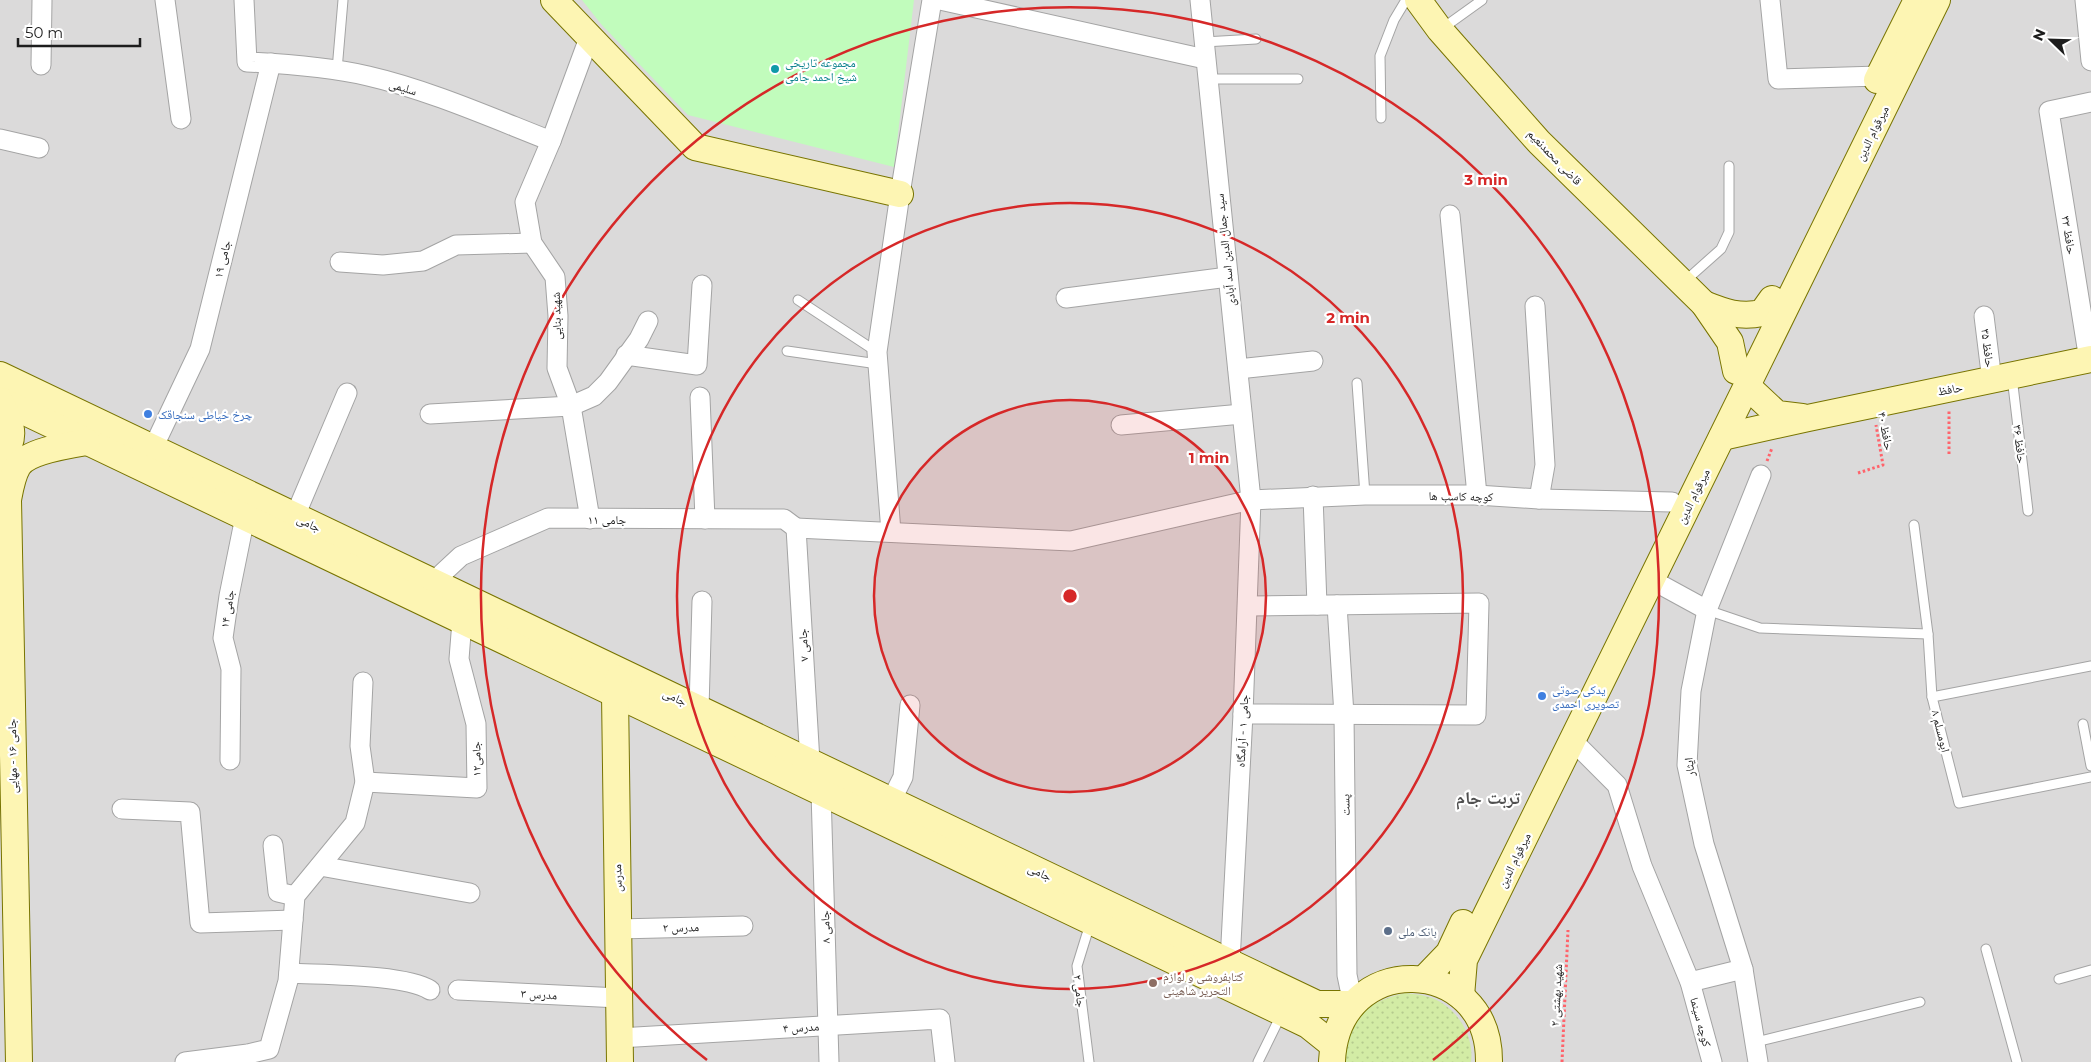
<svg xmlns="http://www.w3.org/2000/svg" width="2091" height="1062" font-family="Montserrat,'Noto Naskh Arabic',sans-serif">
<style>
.residential{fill:#dbdada}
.grass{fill:url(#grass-dots)}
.park{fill:#c1fcbc}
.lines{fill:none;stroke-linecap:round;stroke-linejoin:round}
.lane-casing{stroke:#a4a4a4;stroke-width:11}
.street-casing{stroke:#a4a4a4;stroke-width:21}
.secondary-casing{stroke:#787400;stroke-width:28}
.path{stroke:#ff636b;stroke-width:3;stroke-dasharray:2.5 2.5;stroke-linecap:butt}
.lane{stroke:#fff;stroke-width:9}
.street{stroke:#fff;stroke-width:19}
.secondary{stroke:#fdf5b3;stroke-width:26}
.ring{fill:none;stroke:#d62828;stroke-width:2.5}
.culture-dot{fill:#0f9aa8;stroke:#fff;stroke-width:2}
.shop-dot{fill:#3f7fe0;stroke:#fff;stroke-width:2}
.service-dot{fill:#5c6f8a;stroke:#fff;stroke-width:2}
.education-dot{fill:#8d6e63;stroke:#fff;stroke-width:2}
.labels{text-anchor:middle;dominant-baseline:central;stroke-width:4.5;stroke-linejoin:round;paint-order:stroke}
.culture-label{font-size:12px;fill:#0d838f;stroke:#fff;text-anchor:start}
.street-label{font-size:12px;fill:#1d1d1d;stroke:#fff}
.shop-label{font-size:12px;fill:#366cbe;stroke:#fff;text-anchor:start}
.service-label{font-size:12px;fill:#4e5e75;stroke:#fff;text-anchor:start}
.education-label{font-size:12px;fill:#785e54;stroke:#fff;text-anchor:start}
.district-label{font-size:18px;font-weight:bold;fill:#505050;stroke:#fff}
.centre{fill:#d62828;stroke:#fff;stroke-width:2.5}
.ring-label{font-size:15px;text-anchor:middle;font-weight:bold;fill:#d62828;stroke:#fff;stroke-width:4.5;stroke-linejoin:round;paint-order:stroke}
</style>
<defs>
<pattern id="grass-dots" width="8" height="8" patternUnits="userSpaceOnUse" patternTransform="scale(1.25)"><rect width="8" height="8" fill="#d3eca5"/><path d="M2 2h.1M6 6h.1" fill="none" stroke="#b5ca8e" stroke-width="1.8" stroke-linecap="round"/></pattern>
</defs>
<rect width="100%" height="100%" fill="#efe9e2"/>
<rect class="residential" x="0" y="0" width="2091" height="1062"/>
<path class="grass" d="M1405,993C1411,994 1418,994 1425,996C1453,1002 1475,1033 1471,1062H1345C1347,1020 1365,1002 1405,993Z"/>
<polygon class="park" points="582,0 914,0 894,167 688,115 601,24"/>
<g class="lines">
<g class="lane-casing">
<g id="lane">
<polyline points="1443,28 1482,0"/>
<polyline points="1204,42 1256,39"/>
<polyline points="337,70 343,0"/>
<polyline points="1207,79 1298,79"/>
<polyline points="1381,118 1380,56 1394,20 1406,0"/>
<polyline points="1684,282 1721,249 1729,232 1729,166"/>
<polyline points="798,300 877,352"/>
<polyline points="787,351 878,364"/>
<polyline points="2012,377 2028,511"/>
<polyline points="1357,383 1365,495"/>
<polyline points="1914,525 1928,634 1932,697 1959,803 2091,777"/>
<polyline points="1707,610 1760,628 1928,634"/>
<polyline points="1932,697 2091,666"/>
<polyline points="2083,724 2091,766"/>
<polyline points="1986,949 2017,1062"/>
<polyline points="2059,979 2091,970"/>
<polyline points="1756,1042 1920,1002"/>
<polyline points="1089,1062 1077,966 1090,924"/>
<polyline points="1258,1062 1281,1015"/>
</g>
</g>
<g class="street-casing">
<g id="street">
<polyline points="165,0 181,119"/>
<path d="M244,0L247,62C288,64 329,67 368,76C429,90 492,118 551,141"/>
<polyline points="940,0 1205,59"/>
<polyline points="1200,0 1251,500 1243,714 1230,962"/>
<polyline points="1770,0 1778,79 1879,76"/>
<polyline points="2085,0 2091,61"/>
<polyline points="589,38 551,141 525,202 532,243 555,277 558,316 557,368 571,406 590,519"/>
<polyline points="41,65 42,0"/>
<polyline points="0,139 39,148"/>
<polyline points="1450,215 1477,495"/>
<polyline points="340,262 383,265 423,261 456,245 532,243"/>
<polyline points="1066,298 1228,277"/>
<polyline points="1535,306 1545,465 1539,499"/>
<polyline points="1984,316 1992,381"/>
<polyline points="626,355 697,365 702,285"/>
<polyline points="2089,360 2049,111 2091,102"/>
<polyline points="1238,369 1313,361"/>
<polyline points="700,397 705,519"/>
<polyline points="430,414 571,406 594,396 608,382 639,339 648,321"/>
<polyline points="1121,425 1242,414"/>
<polyline points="153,448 200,349 271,63"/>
<polyline points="1313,496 1317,605"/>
<polyline points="295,516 347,393"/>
<polyline points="796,528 1071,541 1251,500 1365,495 1477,495 1539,499 1672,502"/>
<polyline points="796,528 810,762"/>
<polyline points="891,532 877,352 900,194 932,0"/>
<polyline points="1652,580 1707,610"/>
<polyline points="433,582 461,556 548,518 784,519 796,528"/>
<polyline points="1337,605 1344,715 1347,975 1353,1004"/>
<polyline points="699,709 702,601"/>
<polyline points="1243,714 1476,715 1479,603 1248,606"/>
<polyline points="1573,741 1617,785 1642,866 1690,982 1712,1062"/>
<polyline points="230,760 231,669 223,638 229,596 245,517"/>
<polyline points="365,782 477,788 476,724 459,659 462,621"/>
<polyline points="821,792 829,1062"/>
<polyline points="891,801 903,777 910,705"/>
<polyline points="122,809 190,812 200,923 293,920"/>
<polyline points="273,845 278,892 295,896"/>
<polyline points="320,866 470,893"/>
<polyline points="618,929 743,926"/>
<path d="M289,973C322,975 404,974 430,990"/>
<polyline points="1690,982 1743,969"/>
<polyline points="458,990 619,998"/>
<polyline points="619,1038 940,1019 945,1062"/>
<polyline points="185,1062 248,1054 269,1049 288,981 295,896 355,823 365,782 360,746 363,682"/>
<polyline points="1758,1062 1743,969 1704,844 1687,765 1691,691 1707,610 1761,475"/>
</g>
</g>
<g class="secondary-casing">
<g id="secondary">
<polyline points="554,0 695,147 900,194"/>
<polyline points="1418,0 1440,30 1539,142 1704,304 1730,342 1736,371"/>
<polyline points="1877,80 1917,0"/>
<path d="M1704,304C1724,312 1740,318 1762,313L1772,299"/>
<polyline points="0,375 1317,1004 1353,1004"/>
<polyline points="1747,386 1777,414 1802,417"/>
<polyline points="0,400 1308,1025 1333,1045"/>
<path d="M0,401C16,434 14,435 0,468"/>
<polyline points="1722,437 1808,418 2091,359"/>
<polyline points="619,678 615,694 620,1062"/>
<polyline points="1424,979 1449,953 1463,923"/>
<polyline points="1461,996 1464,960 1937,0"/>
<path d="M1332,1061C1337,949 1490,954 1489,1062"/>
<path d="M19,1062L8,500C10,489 12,476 18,466C28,451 69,445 87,442"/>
</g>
</g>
<g class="path">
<polyline points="1949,454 1949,410"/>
<polyline points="1767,461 1772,448"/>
<polyline points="1858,473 1883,465 1876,425"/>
<polyline points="1562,1062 1568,930"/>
</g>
<use href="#lane" class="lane"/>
<use href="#street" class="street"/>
<use href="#secondary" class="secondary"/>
</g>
<circle cx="1070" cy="596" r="196" fill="#d62828" fill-opacity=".12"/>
<g class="ring">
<circle cx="1070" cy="596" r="196"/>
<circle cx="1070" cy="596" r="393"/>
<path d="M707 1060A589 589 0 1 1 1433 1060"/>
</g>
<circle class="culture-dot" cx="775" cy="69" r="5"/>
<g class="shop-dot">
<circle cx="148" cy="414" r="5"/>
<circle cx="1542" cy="696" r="5"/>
</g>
<circle class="service-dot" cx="1388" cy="931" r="5"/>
<circle class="education-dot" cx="1153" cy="983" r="5"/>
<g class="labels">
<g class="culture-label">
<text x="785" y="62">مجموعه تاریخی<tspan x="785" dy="14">شیخ احمد جامی</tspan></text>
</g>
<g class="street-label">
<text transform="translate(403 87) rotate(17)">سلیمی</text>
<text transform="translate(1872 133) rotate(-64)">میرقوام الدین</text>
<text transform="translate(1555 157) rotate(46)">قاضی محمدنعیم</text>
<text transform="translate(2069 235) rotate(81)">حافظ ۳۳</text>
<text transform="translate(1225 250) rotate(-96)">سید جمال الدین اسد آبادی</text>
<text transform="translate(222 259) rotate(-76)">جامی ۱۹</text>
<text transform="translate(556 316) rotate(-92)">شهید بنایی</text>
<text transform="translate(1988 348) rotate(83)">حافظ ۳۵</text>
<text transform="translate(1950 389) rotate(-11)">حافظ</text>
<text transform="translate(1886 431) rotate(79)">حافظ ۴۰</text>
<text transform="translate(2020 444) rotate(83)">حافظ ۳۶</text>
<text transform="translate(1461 496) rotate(1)">کوچه کاسب ها</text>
<text transform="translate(1693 496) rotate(-64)">میرقوام الدین</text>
<text x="607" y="519">جامی ۱۱</text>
<text transform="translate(309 523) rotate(26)">جامی</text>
<text transform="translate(227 609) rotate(-81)">جامی ۱۴</text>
<text transform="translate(803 645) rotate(-93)">جامی ۷</text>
<text transform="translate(675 697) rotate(26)">جامی</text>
<text transform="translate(1242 731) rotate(-87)">جامی ۱ - آرامگاه</text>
<text transform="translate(1941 731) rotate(76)">ابومسلم ۸</text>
<text transform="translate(12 756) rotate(-91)">جامی ۱۶ - مهایی</text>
<text transform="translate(476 759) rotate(-91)">جامی۱۲</text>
<text transform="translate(1689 767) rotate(-96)">ایثار</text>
<text transform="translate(1345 805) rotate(-91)">پست</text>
<text transform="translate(1514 860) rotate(-64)">میرقوام الدین</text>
<text transform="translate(1040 872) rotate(26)">جامی</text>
<text transform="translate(617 878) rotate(-91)">مدرس</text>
<text transform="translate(681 927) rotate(-1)">مدرس ۲</text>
<text transform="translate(825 927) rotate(-92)">جامی ۸</text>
<text transform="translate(1080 991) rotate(83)">جامی ۲</text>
<text transform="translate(539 994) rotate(3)">مدرس ۳</text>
<text transform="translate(1556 995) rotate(-87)">شهید بهشتی ۲</text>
<text transform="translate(1701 1022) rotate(75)">کوچه سینما</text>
<text transform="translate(801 1027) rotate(-3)">مدرس ۴</text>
</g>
<g class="shop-label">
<text x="158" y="414">چرخ خیاطی سنجاقک</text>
<text x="1552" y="689">یدکی صوتی<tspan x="1552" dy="14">تصویری احمدی</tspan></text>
</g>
<g class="service-label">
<text x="1398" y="931">بانک ملی</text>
</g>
<g class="education-label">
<text x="1163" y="976">کتابفروشی و لوازم<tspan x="1163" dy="14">التحریر شاهینی</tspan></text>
</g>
<g class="district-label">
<text x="1488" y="798">تربت جام</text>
</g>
</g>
<circle cx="1070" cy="596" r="8" class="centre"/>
<g class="ring-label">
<text x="1486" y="185">3 min</text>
<text x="1348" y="323">2 min</text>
<text x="1209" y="463">1 min</text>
</g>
<g transform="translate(2051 40) rotate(293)" stroke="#ffffff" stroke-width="4" paint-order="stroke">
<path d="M0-4L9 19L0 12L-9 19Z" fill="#1d1d1d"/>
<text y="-8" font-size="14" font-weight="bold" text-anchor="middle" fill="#1d1d1d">N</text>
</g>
<path d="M18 38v8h122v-8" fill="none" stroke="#1d1d1d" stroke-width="2.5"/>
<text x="25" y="38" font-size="15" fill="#1d1d1d" stroke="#ffffff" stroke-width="4" paint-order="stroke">50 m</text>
</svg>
